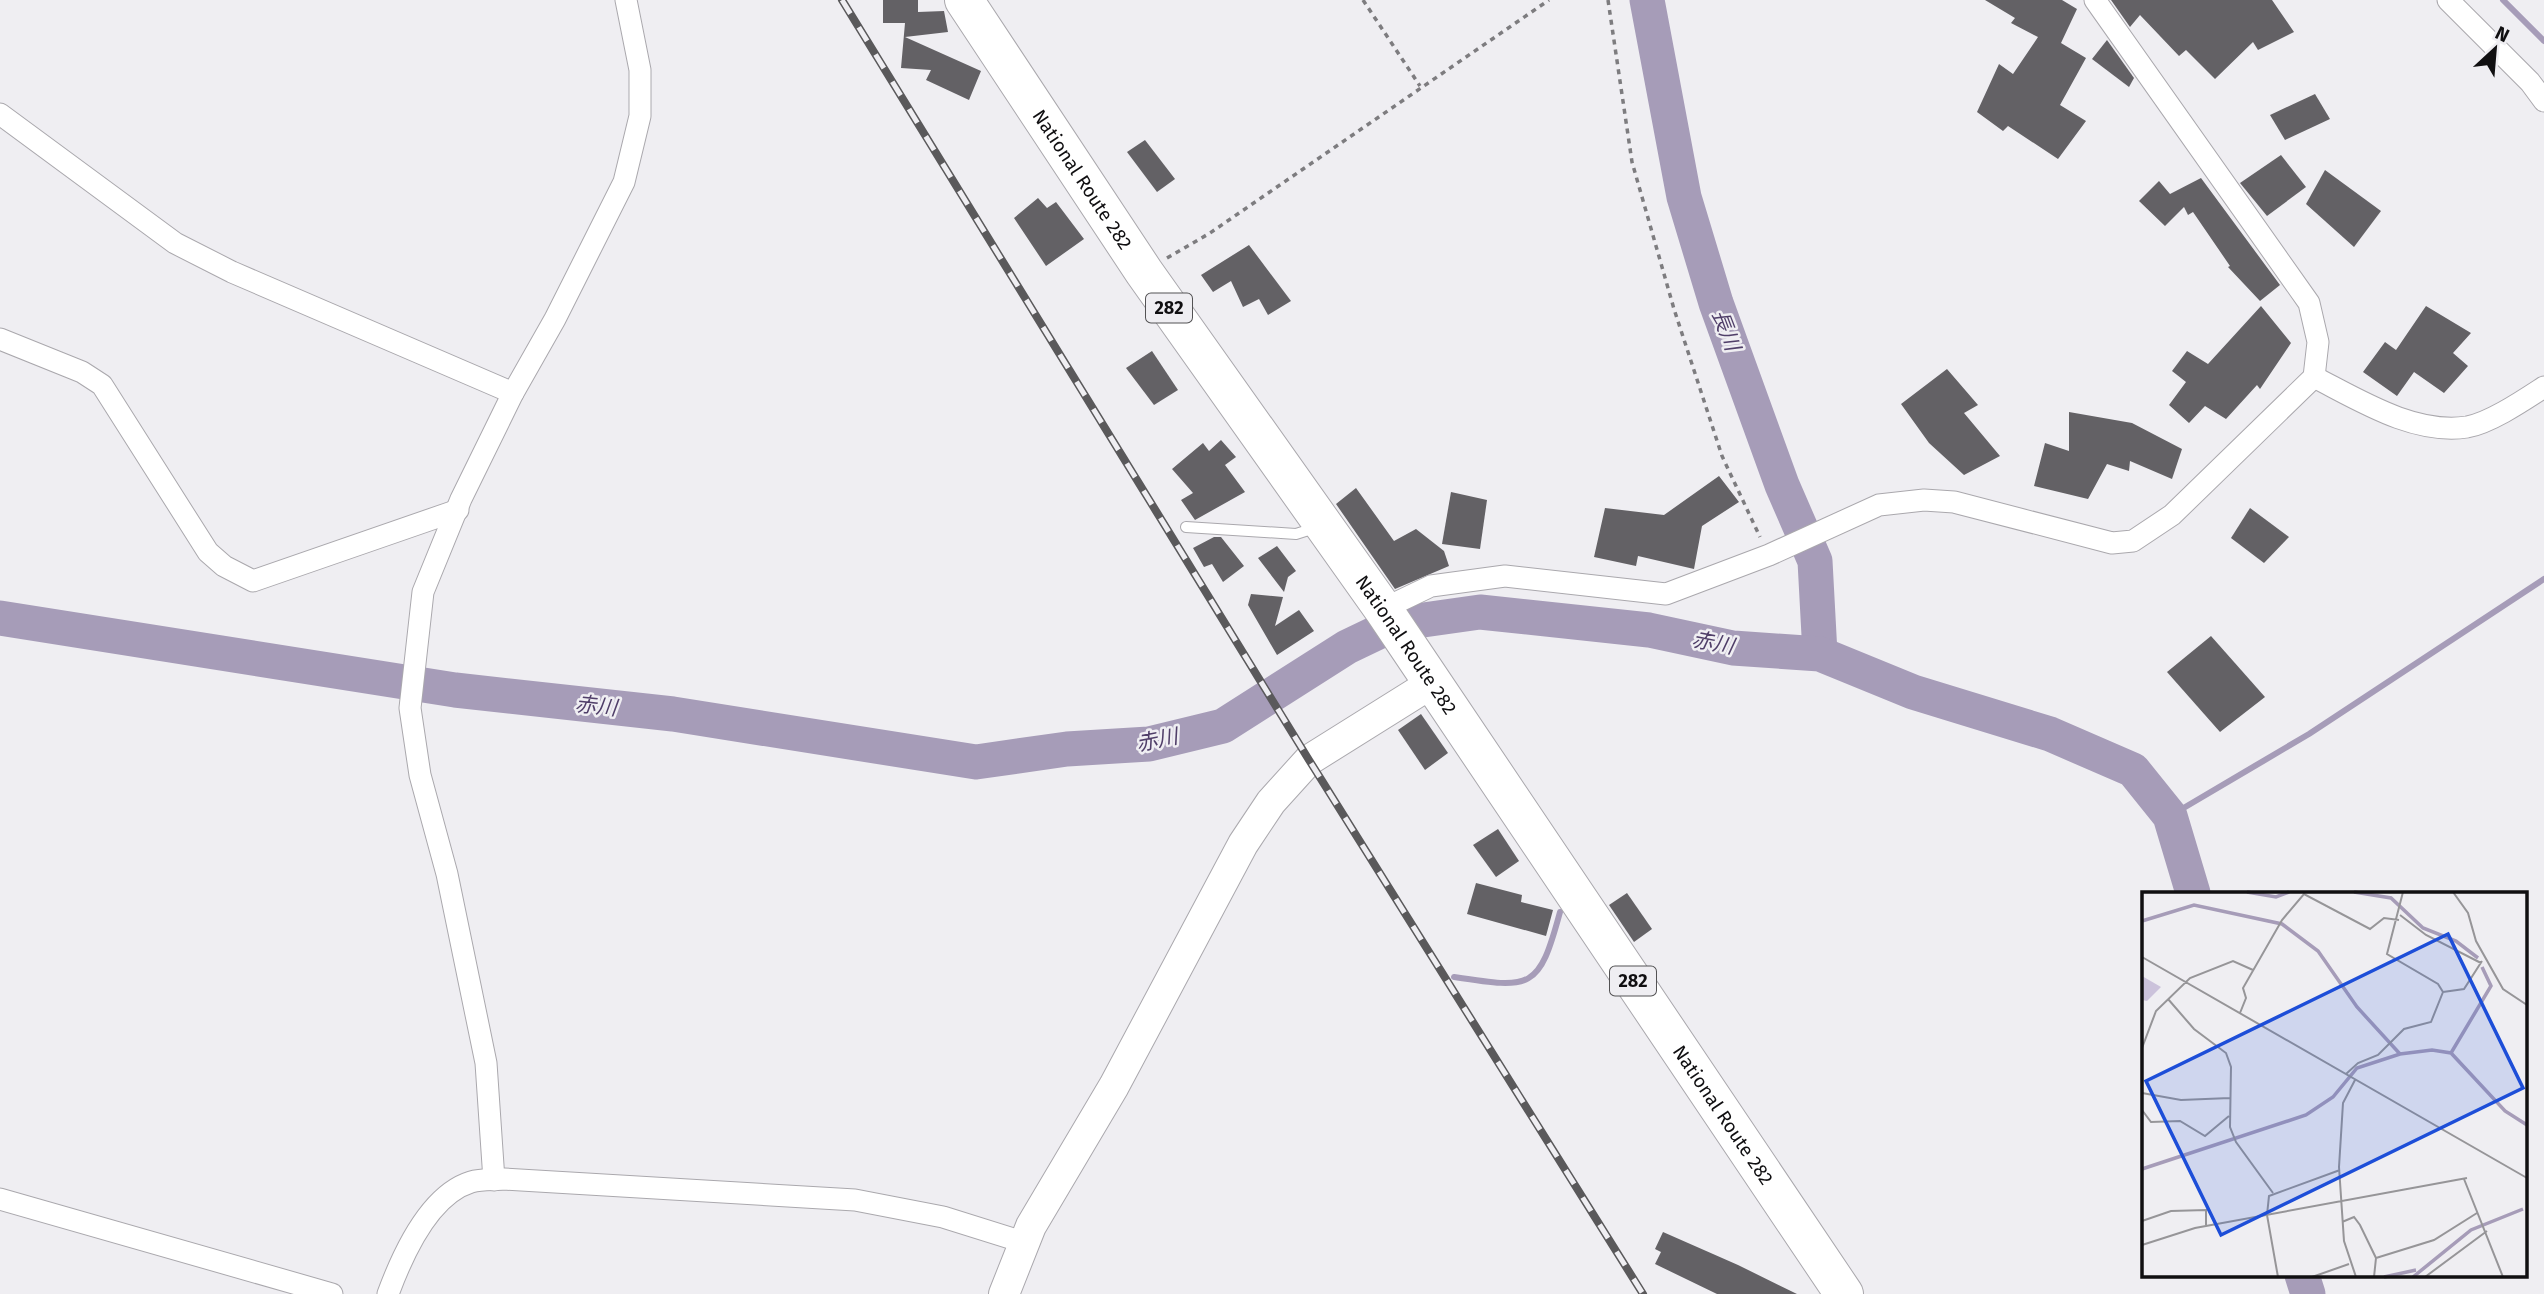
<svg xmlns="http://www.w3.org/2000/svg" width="2544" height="1294" font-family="'Fira Sans','Noto Sans JP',sans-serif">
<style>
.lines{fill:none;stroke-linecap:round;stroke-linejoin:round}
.stream{stroke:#a69cb8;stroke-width:6}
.river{stroke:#a69cb8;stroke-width:35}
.building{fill:#636165}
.lane-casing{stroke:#aaa8ad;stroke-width:12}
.street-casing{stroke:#aaa8ad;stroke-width:23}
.secondary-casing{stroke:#aaa8ad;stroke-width:32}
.highway-casing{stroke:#aaa8ad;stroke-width:40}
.path{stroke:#7d7c7f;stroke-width:3.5;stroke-dasharray:5 5;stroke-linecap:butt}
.lane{stroke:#fff;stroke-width:10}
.street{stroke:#fff;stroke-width:21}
.secondary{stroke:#fff;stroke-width:30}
.highway{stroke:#fff;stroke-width:38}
.rail-casing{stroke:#5a595b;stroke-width:8}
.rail{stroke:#efeef2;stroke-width:5;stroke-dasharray:16;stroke-linecap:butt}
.labels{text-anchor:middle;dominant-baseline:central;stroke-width:5;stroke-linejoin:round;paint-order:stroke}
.shield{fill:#efeef2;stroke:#535254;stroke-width:2}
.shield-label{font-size:18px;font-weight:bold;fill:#100f11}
.street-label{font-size:19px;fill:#100f11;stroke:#efeef2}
.water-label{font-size:21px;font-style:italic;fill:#503f69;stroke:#efeef2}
.inset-river{fill:none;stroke:#a69cb8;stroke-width:3.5}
.inset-road{fill:none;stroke:#969598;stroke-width:2}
.view{fill:#1d4ed8;fill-opacity:0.15;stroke:#1d4ed8;stroke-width:3.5}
.inset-edge{fill:none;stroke:#100f11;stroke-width:3.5}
</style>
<rect width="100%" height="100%" fill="#efeef2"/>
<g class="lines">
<g class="stream">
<polyline points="2503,0 2544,41"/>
<polyline points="2170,816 2309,734 2544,579"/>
<path d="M1454,977C1532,989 1539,990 1560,912"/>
</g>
<g class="river">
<polyline points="1647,0 1684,197 1716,303 1782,485 1815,561 1820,654"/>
<polyline points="0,618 455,690 673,714 976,762 1067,749 1149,744 1223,726 1347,647 1395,624 1480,612 1649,630 1733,648 1820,654 1913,692 2050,734 2133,770 2170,816 2193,893"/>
<polyline points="2302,1275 2308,1294"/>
</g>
</g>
<g class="building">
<polygon points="883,0 918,0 918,12 944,11 948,32 905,37 981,71 969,100 926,80 931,70 901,68 905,23 883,23"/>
<polygon points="1985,0 2062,0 2077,9 2061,43 2086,58 2060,105 2086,121 2058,159 2008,126 2003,131 1977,112 1999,64 2013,74 2038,37 2011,23 2015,18"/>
<polygon points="2111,0 2272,0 2294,32 2258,50 2253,42 2215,79 2186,50 2179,56 2140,15 2130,27"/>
<polygon points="2107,40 2134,78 2129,87 2092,59"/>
<polygon points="2315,94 2330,119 2285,140 2270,115"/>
<polygon points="1145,140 1175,179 1157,192 1127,152"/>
<polygon points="2281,155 2306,187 2267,216 2240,183"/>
<polygon points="2325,170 2381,211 2354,247 2306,204"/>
<polygon points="2201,178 2280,285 2260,301 2228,267 2230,266 2193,212 2188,215 2184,207 2165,226 2139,201 2159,181 2170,194"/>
<polygon points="1038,198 1047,208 1056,202 1084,239 1046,266 1014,218"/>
<polygon points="1249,245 1291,301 1268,315 1259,299 1243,307 1231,281 1213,292 1201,275"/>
<polygon points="2261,306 2291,343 2260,389 2257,385 2226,419 2205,406 2189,423 2169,405 2186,382 2172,371 2187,351 2208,364"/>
<polygon points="2426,306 2471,333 2453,353 2468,366 2444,393 2414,372 2397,396 2363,372 2385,342 2396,350"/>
<polygon points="1152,351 1178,390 1154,405 1126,368"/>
<polygon points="1947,369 1978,405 1964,413 2000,456 1964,475 1929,443 1901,404"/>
<polygon points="2069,412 2132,423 2182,449 2172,479 2130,461 2129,471 2107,464 2088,499 2034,486 2045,443 2069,451"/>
<polygon points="1221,440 1236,457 1225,465 1245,492 1195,520 1181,500 1193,493 1172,469 1203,443 1209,451"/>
<polygon points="1719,476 1739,502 1702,526 1694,569 1638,556 1636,566 1594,557 1605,508 1664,515"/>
<polygon points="1356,488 1394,541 1416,529 1444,551 1449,566 1395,589 1336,504"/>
<polygon points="1451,492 1487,500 1480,549 1442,544"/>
<polygon points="2250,508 2289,537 2264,563 2231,538"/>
<polygon points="1214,537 1221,537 1244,566 1223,582 1212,564 1204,567 1193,548"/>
<polygon points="1277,546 1296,571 1288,577 1284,592 1258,558"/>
<polygon points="1251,594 1283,597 1275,626 1299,610 1314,631 1277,655 1248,605"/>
<polygon points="2211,636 2265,697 2220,732 2167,672"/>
<polygon points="1421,714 1448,753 1425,770 1398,730"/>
<polygon points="1498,829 1519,861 1496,877 1473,845"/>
<polygon points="1476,883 1522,895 1521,902 1553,910 1546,936 1467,914"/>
<polygon points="1627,893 1652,929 1634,942 1609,905"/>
<polygon points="1663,1232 1738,1265 1797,1294 1717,1294 1655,1264 1661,1252 1655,1249"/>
</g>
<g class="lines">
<g class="lane-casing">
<polyline id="lane" points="1186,527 1296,534 1318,527"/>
</g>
<g class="street-casing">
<g id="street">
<polyline points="2448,0 2530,82 2544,101"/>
<polyline points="0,114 175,243 232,272 513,393"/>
<polyline points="0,339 82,372 102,385 208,552 224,566 253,581 458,510"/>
<path d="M2314,377C2359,400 2414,435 2467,427C2490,423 2524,400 2544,387"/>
<polyline points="1383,609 1431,586 1505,576 1666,594 1769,555 1879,505 1924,500 1954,502 2112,543 2133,541 2172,515 2314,377 2318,342 2309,303 2095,0"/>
<polyline points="494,1180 486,1063 447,874 420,775 410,708 423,592 461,499 513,393 555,319 624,182 640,116 640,70 626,0"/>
<polyline points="0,1199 332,1294"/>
<path d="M388,1294C402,1256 429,1195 471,1182C481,1179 494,1180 504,1179L855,1200L943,1217L1026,1243"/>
</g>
</g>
<g class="secondary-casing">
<polyline id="secondary" points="1004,1294 1031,1226 1114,1086 1243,844 1271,802 1309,760 1432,683"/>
</g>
<g class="highway-casing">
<g id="highway">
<path id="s1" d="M964,0L1144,272L1383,609L1844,1294"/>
</g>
</g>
<g class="path">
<polyline points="1363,0 1420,86"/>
<polyline points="1608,0 1632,162 1674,309 1722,456 1760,537"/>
<polyline points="1167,258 1210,233 1549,0"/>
</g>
<use href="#lane" class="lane"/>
<use href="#street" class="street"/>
<use href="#secondary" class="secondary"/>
<use href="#highway" class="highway"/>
<g class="rail-casing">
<polyline id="rail" points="842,0 1309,760 1643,1294"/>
</g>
<use href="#rail" class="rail"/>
</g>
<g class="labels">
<g class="shield">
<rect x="1146" y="293.5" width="46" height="29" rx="5"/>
<rect x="1610" y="966.5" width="46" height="29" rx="5"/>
</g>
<g class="shield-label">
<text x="1169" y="308">282</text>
<text x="1633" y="981">282</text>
</g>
<g class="street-label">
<text stroke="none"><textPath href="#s1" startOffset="215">National Route 282</textPath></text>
<text stroke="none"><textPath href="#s1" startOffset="782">National Route 282</textPath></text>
<text stroke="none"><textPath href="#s1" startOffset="1349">National Route 282</textPath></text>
</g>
<g class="water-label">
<text transform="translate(1726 330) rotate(69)">長川</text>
<text transform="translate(1713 643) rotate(11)">赤川</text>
<text transform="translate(596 706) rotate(6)">赤川</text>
<text transform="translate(1157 740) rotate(-11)">赤川</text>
</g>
</g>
<g transform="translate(2142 892)">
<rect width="385" height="385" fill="#efeef2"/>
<path d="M0,84L19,95L5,109L0,108Z" fill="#cbc2db"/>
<path class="inset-river" d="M105,0L134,5L147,0M212,0L249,6L281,36L314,49L336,66M0,29L52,13L140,32L176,59L215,115L258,162M309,161L349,94L340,75M0,277L164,223L191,205L215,176L258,162L290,158L309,161L363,219L385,233M242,385L274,378M271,385L329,338L381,317"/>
<path class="inset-road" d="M261,0L245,62L296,92L301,100M311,0L326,21L334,49L361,97L385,113M258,23L284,43L339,71M0,65L385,286M301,100L322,97L340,69M26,107L52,137L84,161L89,175L88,235L94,250L131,301M98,121L104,106L101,96L140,28L162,2L228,37L242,26L257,28M0,156L14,119L48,86L91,69L111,78M204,182L216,171L236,163L262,137L289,130L301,100M213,188L201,211L197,275L202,349L214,385M0,201L39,208L88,206M0,218L9,230L38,229L63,244L87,224M322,287L361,385M0,329L29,319L64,318V333M200,330L212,325L218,333L234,366L232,385M0,353L53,336L325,286M234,366L292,348L335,321M136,385L125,323L127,304L198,278M170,385L207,372M283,385L345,339"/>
<path class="view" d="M306,42L381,196L79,343L4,189Z"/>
<rect width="385" height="385" class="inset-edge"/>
</g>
<g transform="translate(2495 49) rotate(26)" stroke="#efeef2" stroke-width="5" paint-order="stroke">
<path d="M0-5L12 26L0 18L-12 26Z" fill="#100f11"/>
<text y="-10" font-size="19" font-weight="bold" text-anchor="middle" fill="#100f11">N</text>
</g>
</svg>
